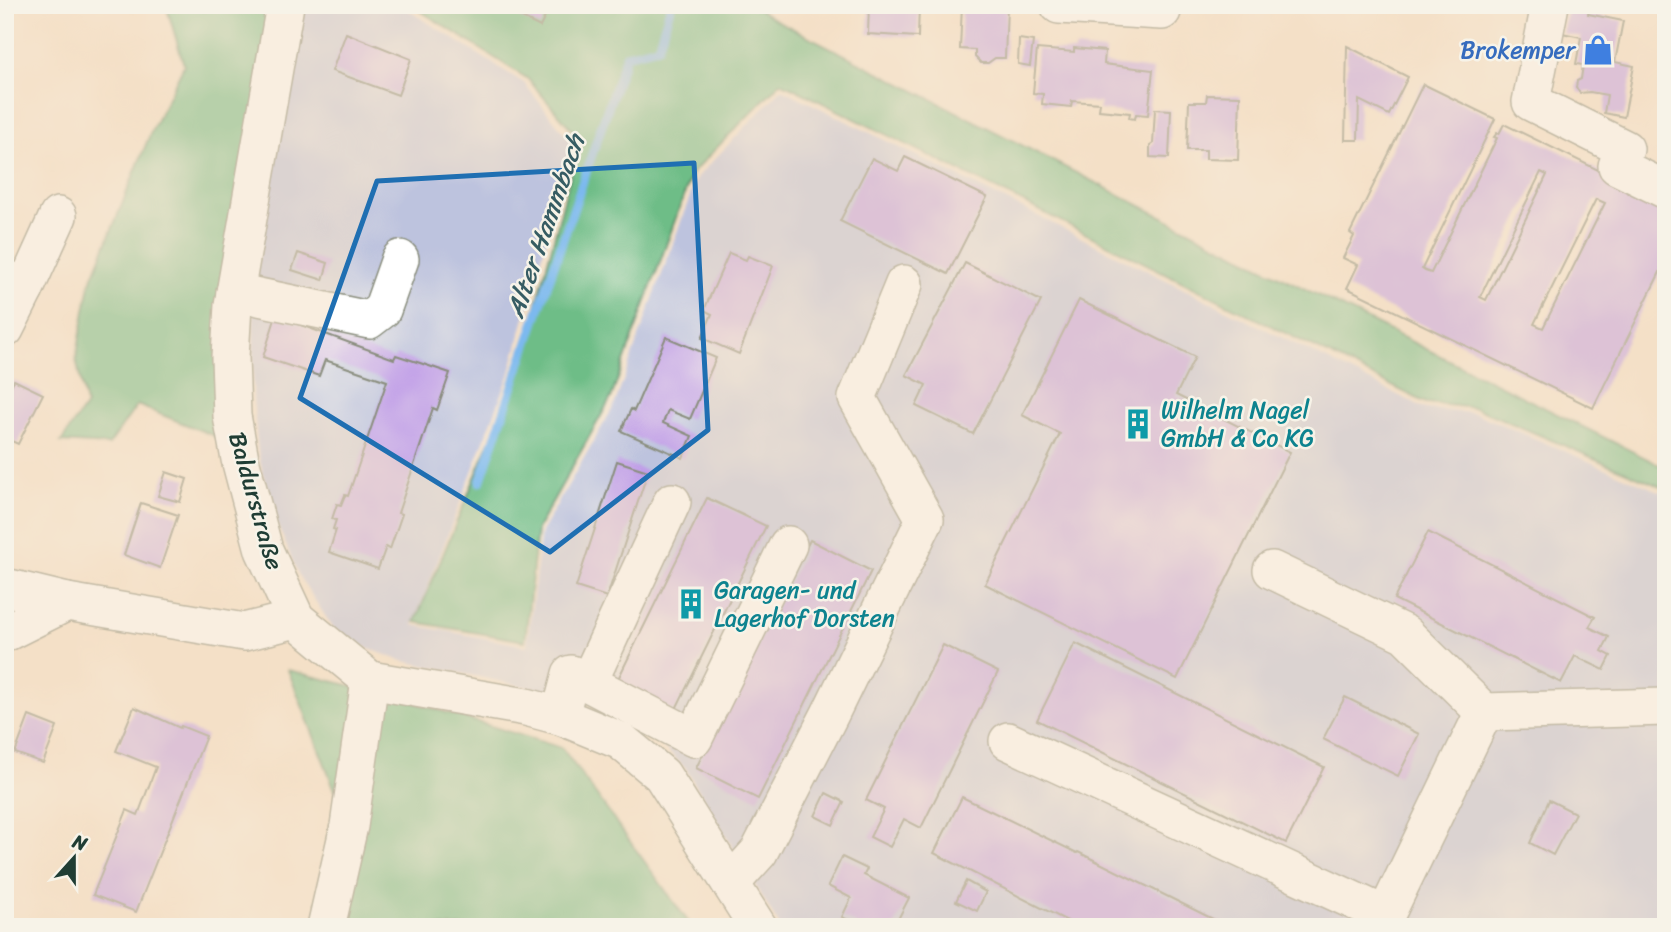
<svg xmlns="http://www.w3.org/2000/svg" width="1671" height="932" font-family="Sriracha,sans-serif">
<style>
.industrial{fill:#bdc3de}
.forest{fill:#6ebd87;stroke:#467d5e;stroke-width:2}
.lines{fill:none;stroke-linecap:round;stroke-linejoin:round}
.stream{stroke:#7cb9ef;stroke-width:9}
.building{fill:#c09ee8;fill-rule:evenodd}
.minor-casing{stroke:#8a8e7e;stroke-width:40}
.minor{stroke:#fff;stroke-width:37}
.marked{fill:none;stroke:#1f6fb2;stroke-width:5;stroke-linejoin:round}
.labels{text-anchor:middle;dominant-baseline:central;stroke-width:5;stroke-linejoin:round;paint-order:stroke}
.shop-label{font-size:24px;fill:#366cbe;stroke:#f7f3e8;text-anchor:end}
.culture-label{font-size:24px;fill:#0d838f;stroke:#f7f3e8;text-anchor:start}
.street-label{font-size:24px;fill:#1f3d34;stroke:#f7f3e8}
.water-label{font-size:26px;font-style:italic;fill:#365c63;stroke:#f7f3e8}
</style>
<rect width="100%" height="100%" fill="#f7f3e8"/>
<filter id="ink" filterUnits="userSpaceOnUse"><feTurbulence type="fractalNoise" baseFrequency=".0143" numOctaves="2"/><feDisplacementMap in="SourceGraphic" scale="14" xChannelSelector="R" yChannelSelector="G"/><feConvolveMatrix kernelMatrix="1 2 1 2 8 2 1 2 1" color-interpolation-filters="sRGB"/></filter>
<filter id="wash" filterUnits="userSpaceOnUse"><feTurbulence type="fractalNoise" baseFrequency=".00686" numOctaves="4" result="noise"/><feDisplacementMap in="SourceGraphic" scale="28" xChannelSelector="R" yChannelSelector="G"/><feGaussianBlur stdDeviation="1.57" result="paint"/><feColorMatrix in="noise" values="0 0 0 0 0 0 0 0 0 0 0 0 0 0 0 0 0 1.4 0 .05"/><feComposite in="paint" operator="in"/></filter>
<g filter="url(#wash)">
<rect width="100%" height="100%" fill="#f4e0c7"/>
<polygon class="industrial" points="305,5 400,5 524,83 573,144 509,376 413,625 527,646 541,532 614,406 697,177 782,89 1426,409 1475,413 1666,494 1666,927 780,927 686,769 652,736 613,710 537,689 399,660 354,643 335,631 299,576 272,512 258,452 253,399 254,286 301,15"/>
<g class="forest">
<polygon points="166,5 270,5 235,444 137,405 109,445 61,442 86,405 76,359 90,284 151,132 184,65"/>
<polygon points="411,5 752,5 774,19 1265,269 1666,468 1666,489 1476,408 1426,403 781,82 692,173 611,398 537,529 525,641 415,622 519,372 580,139 528,79"/>
<polygon points="288,670 396,697 562,748 692,927 326,927 349,826"/>
</g>
<g class="lines">
<polyline class="stream" points="480,482 626,55 658,47 671,5"/>
</g>
<g id="blocks">
<g class="building">
<polygon points="495,5 551,5 540,27"/>
<polygon points="869,5 919,5 918,37 868,34"/>
<polygon points="962,5 1007,7 1005,58 995,58 988,63 981,63 975,57 975,50 960,49"/>
<polygon points="1254,5 1292,5 1291,10 1252,11"/>
<polygon points="1568,6 1589,10 1588,14 1623,21 1615,62 1634,66 1624,117 1604,113 1607,95 1590,92 1580,93 1576,88 1577,81 1581,79 1583,65 1576,64 1581,37 1562,33"/>
<polygon points="346,33 411,59 398,95 332,71"/>
<polygon points="1019,39 1033,41 1030,66 1018,64"/>
<polygon points="1347,46 1408,77 1389,115 1359,100 1358,140 1345,140"/>
<polygon points="1074,48 1105,51 1104,64 1153,70 1148,115 1136,114 1135,119 1129,118 1130,113 1099,110 1100,103 1072,101 1071,107 1042,104 1043,94 1033,93 1037,49 1074,52"/>
<path d="M1423,84L1495,119L1422,269L1425,271L1431,273L1497,138L1494,137L1497,133L1499,134L1504,124L1666,203V260L1593,408L1347,288L1358,265L1343,258L1354,236L1350,233ZM1541,172L1547,175L1486,300L1480,297ZM1596,199L1605,203L1543,328L1534,324Z"/>
<polygon points="1207,95 1240,96 1238,160 1206,159 1206,150 1187,150 1189,102 1206,102"/>
<polygon points="1155,109 1171,110 1169,158 1150,157 1150,146 1153,144"/>
<polygon points="905,157 987,197 948,274 840,221 872,158 898,171"/>
<polygon points="298,253 328,263 323,280 292,270"/>
<polygon points="729,253 746,260 748,256 773,266 739,354 702,338 712,314 704,310"/>
<polygon points="965,263 1041,301 973,434 916,406 926,385 906,375"/>
<polygon points="1079,300 1195,357 1176,395 1290,452 1177,679 985,584 1060,434 1022,415"/>
<polygon points="276,316 394,359 396,355 450,373 437,410 433,408 398,513 402,514 390,549 386,547 378,569 329,552 336,530 333,529 336,520 332,519 337,504 341,505 345,495 348,496 387,381 325,360 319,376 263,357"/>
<polygon points="666,337 716,358 690,419 668,410 663,423 692,436 683,458 621,431 631,409 634,411"/>
<polygon points="14,380 43,394 18,444 5,438 5,397"/>
<polygon points="617,461 648,471 607,597 576,587"/>
<polygon points="166,472 187,479 180,502 158,496"/>
<polygon points="707,498 766,526 675,711 616,683"/>
<polygon points="141,503 178,515 160,568 124,555"/>
<polygon points="1428,532 1595,617 1589,627 1609,637 1602,651 1611,656 1604,670 1575,656 1561,683 1394,599"/>
<polygon points="810,540 871,571 758,799 696,768"/>
<polygon points="1075,643 1324,767 1286,843 1037,720"/>
<polygon points="943,645 998,672 921,828 904,819 890,847 870,837 884,809 866,800"/>
<polygon points="1345,697 1419,734 1398,776 1323,739"/>
<polygon points="134,707 180,728 181,726 206,736 136,912 93,895 127,810 138,815 156,767 116,751"/>
<polygon points="29,716 57,727 43,763 15,753"/>
<polygon points="826,793 844,802 833,825 815,816"/>
<polygon points="962,797 1077,853 1078,852 1229,927 1079,927 934,853"/>
<polygon points="1549,800 1575,813 1553,855 1530,843"/>
<polygon points="842,857 867,869 864,875 909,898 894,927 862,927 842,917 851,898 828,886"/>
<polygon points="966,881 986,892 977,911 956,901"/>
</g>
</g>
</g>
<g filter="url(#ink)">
<use href="#blocks" fill-opacity="0" stroke="#8a8e7e" stroke-width="2"/>
<g class="lines">
<g class="minor-casing">
<g id="minor">
<polyline points="285,5 233,305 230,357 232,416 240,459 264,550 296,619 370,680 526,707 560,716 621,741 662,775 758,927"/>
<polyline points="1059,5 1162,11 1162,5"/>
<polyline points="1550,5 1531,102 1625,149 1617,166 1666,190"/>
<polyline points="5,278 25,289 58,216"/>
<polyline points="235,292 369,320 382,310 400,259"/>
<polyline points="5,329 25,289"/>
<polyline points="1272,570 1405,634 1484,712"/>
<polyline points="5,587 67,602"/>
<polyline points="5,633 67,602 244,632 296,619"/>
<polyline points="588,683 672,502"/>
<polyline points="560,716 571,674 694,738 788,545"/>
<polyline points="1008,741 1385,915"/>
<polyline points="731,883 759,852 830,714 925,519 857,398 904,284"/>
<polyline points="326,927 349,826 370,680"/>
<polyline points="1380,927 1484,712 1666,707"/>
</g>
</g>
<use href="#minor" class="minor"/>
</g>
</g>
<path d="M0 0H1671V932H0ZM694,163L708,430L550,552L300,398L377,181Z" fill="#f4e0c7" fill-opacity=".55" fill-rule="evenodd"/>
<path class="marked" d="M694,163L708,430L550,552L300,398L377,181Z"/>
<defs>
<g id="shop-bare" transform="scale(2.415)"><path d="M-5-2.5h2.3a2.7 3.5 0 0 1 5.4 0H5L5.5 6h-11ZM-1.5-2.5h3a1.5 2.3 0 0 0-3 0Z" fill="#3f7fe0" stroke="#f7f3e8" stroke-width="2.5" paint-order="stroke"/></g>
<g id="building-bare" transform="scale(2.415)"><path d="M-4-6H4V6H1V3H-1V6H-4ZM-2.5-4.3h1.7v1.8h-1.7ZM.8-4.3h1.7v1.8H.8ZM-2.5-1h1.7V.8h-1.7ZM.8-1h1.7V.8H.8Z" fill="#0f9aa8" stroke="#f7f3e8" stroke-width="2.5" paint-order="stroke"/></g>
</defs>
<g fill-rule="evenodd">
<use href="#shop-bare" x="1598" y="50"/>
<use href="#building-bare" x="1138" y="424"/>
<use href="#building-bare" x="691" y="604"/>
</g>
<g class="labels">
<g class="shop-label">
<text x="1575" y="50">Brokemper</text>
</g>
<g class="culture-label">
<text x="1161" y="410">Wilhelm Nagel<tspan x="1161" dy="28">GmbH &amp; Co KG</tspan></text>
<text x="714" y="590">Garagen- und<tspan x="714" dy="28">Lagerhof Dorsten</tspan></text>
</g>
<g class="street-label">
<text transform="translate(256 501) rotate(74)">Baldurstraße</text>
</g>
<g class="water-label">
<text transform="translate(545 226) rotate(-71)">Alter Hammbach</text>
</g>
</g>
<rect width="1671" height="932" fill="none" stroke="#f7f3e8" stroke-width="28"/>
<g transform="translate(74 858) rotate(21)" stroke="#f7f3e8" stroke-width="5" paint-order="stroke">
<path d="M0-5L12 26L0 18L-12 26Z" fill="#1f3d34"/>
<text y="-10" font-size="19" font-weight="bold" text-anchor="middle" fill="#1f3d34">N</text>
</g>
</svg>
